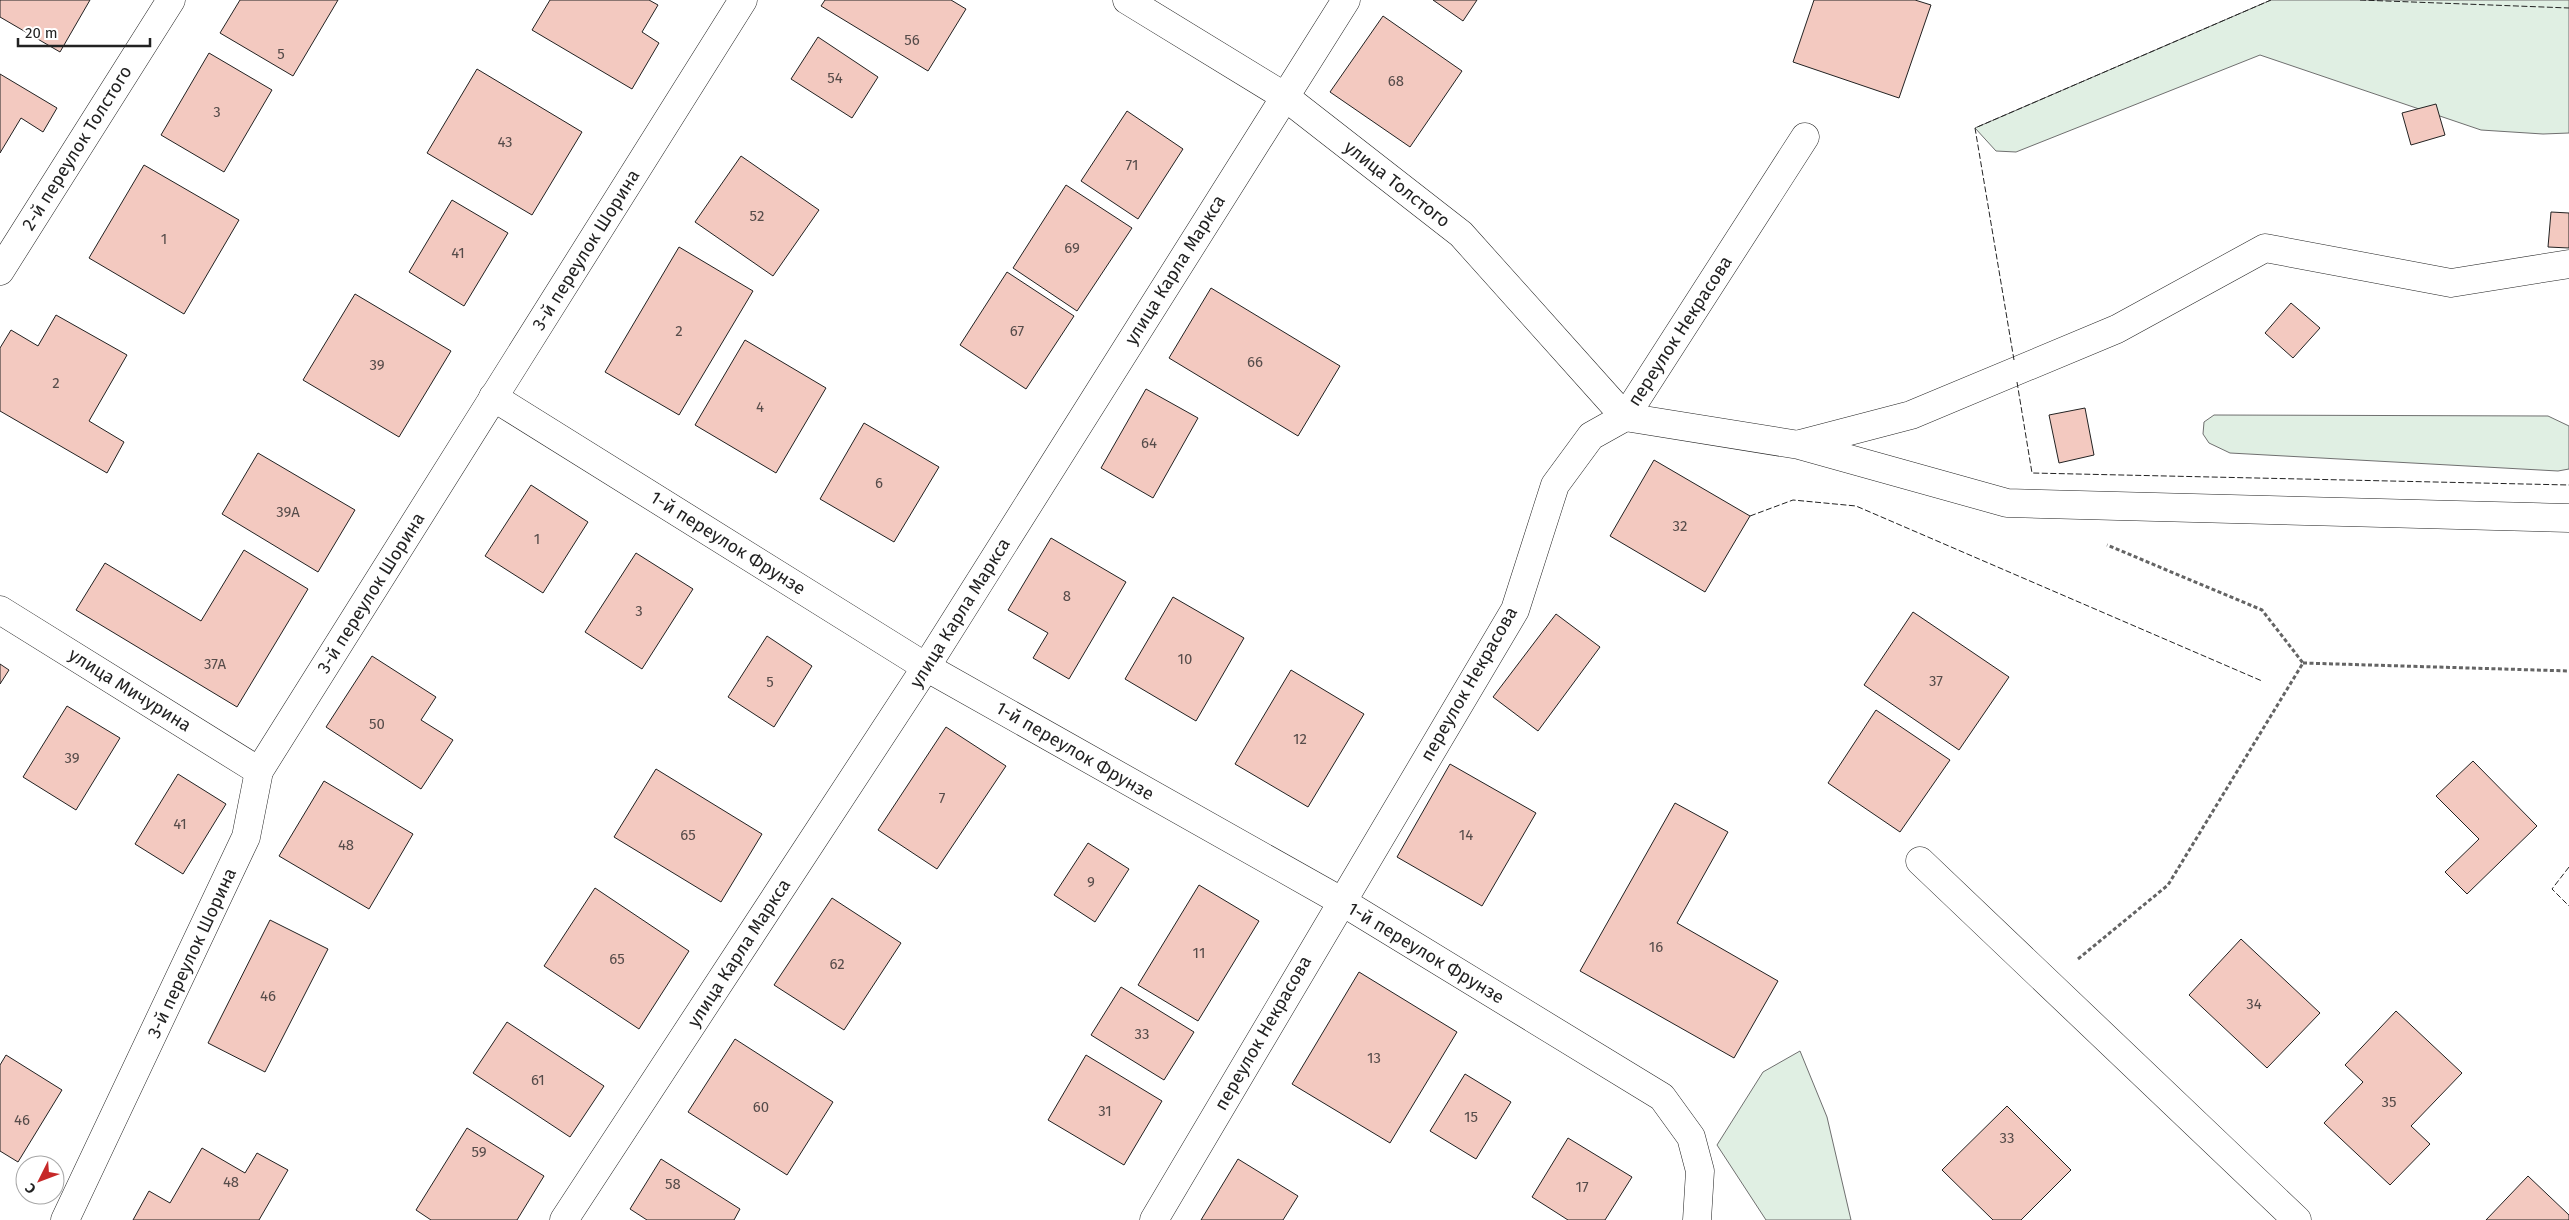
<svg xmlns="http://www.w3.org/2000/svg" width="2569" height="1220" font-family="'Fira Sans',sans-serif">
<style>
.green{fill:#e0efe3;stroke:#6f6f6f}
.building{fill:#f3c9c0;stroke:#222}
.lines{fill:none;stroke-linecap:round;stroke-linejoin:round}
.minor-casing{stroke:#222;stroke-width:29}
.path{stroke:#646464;stroke-width:3;stroke-dasharray:4 2.5;stroke-linecap:butt}
.minor{stroke:#fff;stroke-width:28}
.fence{stroke:#222;stroke-width:1;stroke-dasharray:6 2.5;stroke-linecap:butt}
.labels{text-anchor:middle;dominant-baseline:central;stroke-width:4;stroke-linejoin:round;paint-order:stroke}
.number-label{font-size:15px;fill:#564c4a}
.street-label{font-size:18px;fill:#222;stroke:#fff}
</style>
<rect width="100%" height="100%" fill="#fff"/>
<g class="green">
<polygon points="2271,0 2569,0 2569,133 2543,134 2481,130 2260,55 2016,152 1996,151 1975,128"/>
<polygon points="2214,415 2548,416 2569,426 2569,469 2558,471 2230,453 2209,443 2203,434 2204,422"/>
<polygon points="1800,1051 1827,1117 1851,1220 1766,1220 1717,1145 1763,1072"/>
</g>
<g class="building">
<polygon points="0,0 90,0 60,52 0,17"/>
<polygon points="240,0 338,0 293,76 220,33"/>
<polygon points="550,0 649,0 658,5 642,32 659,43 632,89 532,30"/>
<polygon points="825,0 951,0 966,9 928,71 821,6"/>
<polygon points="1433,0 1477,0 1463,21"/>
<polygon points="1814,0 1915,0 1931,5 1899,98 1793,62"/>
<polygon points="1383,16 1462,71 1410,147 1330,92"/>
<polygon points="818,37 878,77 852,118 791,79"/>
<polygon points="209,53 272,90 224,172 161,135"/>
<polygon points="477,69 582,132 532,215 427,153"/>
<polygon points="0,74 57,108 43,132 21,118 0,153"/>
<polygon points="2436,104 2445,135 2411,145 2402,113"/>
<polygon points="1127,111 1183,149 1138,219 1081,181"/>
<polygon points="741,156 819,210 773,276 695,222"/>
<polygon points="144,165 239,220 184,314 89,258"/>
<polygon points="1066,185 1132,228 1077,311 1013,268"/>
<polygon points="452,200 508,233 464,306 409,272"/>
<polygon points="2551,212 2569,213 2569,248 2548,247"/>
<polygon points="679,247 753,291 679,415 605,372"/>
<polygon points="1007,272 1074,316 1026,389 960,345"/>
<polygon points="1211,288 1340,366 1298,436 1169,358"/>
<polygon points="355,294 451,351 399,437 303,380"/>
<polygon points="2291,303 2320,328 2293,358 2265,333"/>
<polygon points="56,315 127,355 89,421 124,442 107,473 0,411 0,348 11,330 38,346"/>
<polygon points="745,340 826,388 776,473 695,425"/>
<polygon points="1146,389 1198,418 1153,498 1101,468"/>
<polygon points="2085,408 2094,455 2059,463 2049,415"/>
<polygon points="864,423 939,467 894,542 820,499"/>
<polygon points="258,453 355,510 318,572 222,514"/>
<polygon points="1654,460 1750,516 1705,592 1610,536"/>
<polygon points="531,485 588,522 543,593 485,556"/>
<polygon points="1051,538 1126,582 1069,679 1033,658 1048,633 1008,610"/>
<polygon points="244,550 308,589 237,707 76,610 105,563 201,621"/>
<polygon points="636,553 693,589 642,669 585,632"/>
<polygon points="1173,597 1244,638 1196,721 1125,679"/>
<polygon points="1913,612 2009,677 1959,750 1864,685"/>
<polygon points="1556,614 1600,647 1538,731 1493,697"/>
<polygon points="767,636 812,666 774,727 728,697"/>
<polygon points="372,656 436,697 421,720 453,740 421,789 326,727"/>
<polygon points="0,664 9,670 0,684"/>
<polygon points="1291,670 1364,714 1308,807 1235,764"/>
<polygon points="67,706 120,738 76,810 23,777"/>
<polygon points="1876,710 1950,760 1900,832 1828,783"/>
<polygon points="946,727 1006,766 937,869 878,830"/>
<polygon points="2473,761 2537,826 2467,894 2445,872 2479,839 2436,796"/>
<polygon points="1450,764 1536,813 1482,906 1397,857"/>
<polygon points="656,769 762,834 721,902 614,837"/>
<polygon points="178,774 226,804 183,874 135,844"/>
<polygon points="324,781 413,834 369,909 279,856"/>
<polygon points="1675,803 1728,832 1677,923 1778,981 1734,1058 1580,971"/>
<polygon points="1088,843 1129,869 1095,922 1054,895"/>
<polygon points="1199,885 1259,921 1198,1021 1138,985"/>
<polygon points="595,888 689,951 639,1029 544,966"/>
<polygon points="832,898 901,943 844,1030 774,985"/>
<polygon points="270,920 328,949 265,1072 208,1043"/>
<polygon points="2241,939 2320,1013 2267,1068 2189,995"/>
<polygon points="1359,972 1457,1032 1390,1143 1292,1084"/>
<polygon points="1121,987 1194,1032 1164,1080 1091,1035"/>
<polygon points="2396,1011 2462,1073 2411,1126 2430,1144 2390,1185 2324,1123 2363,1082 2345,1065"/>
<polygon points="507,1022 604,1086 570,1137 473,1073"/>
<polygon points="735,1039 833,1102 787,1175 688,1112"/>
<polygon points="6,1055 62,1090 18,1162 0,1151 0,1065"/>
<polygon points="1086,1055 1162,1101 1124,1165 1048,1120"/>
<polygon points="1465,1074 1511,1102 1476,1159 1430,1131"/>
<polygon points="2007,1106 2071,1170 2021,1220 1993,1220 1942,1170"/>
<polygon points="467,1128 544,1176 517,1220 431,1220 416,1210"/>
<polygon points="1568,1138 1632,1177 1605,1220 1568,1220 1532,1197"/>
<polygon points="202,1148 245,1173 257,1153 288,1170 259,1220 133,1220 149,1191 170,1203"/>
<polygon points="661,1159 740,1209 734,1220 647,1220 630,1209"/>
<polygon points="1238,1159 1298,1196 1283,1220 1201,1220"/>
<polygon points="2528,1176 2569,1215 2569,1220 2486,1220"/>
</g>
<g class="lines">
<g class="minor-casing">
<g id="minor">
<polyline points="1127,0 1284,96 1461,234 1625,417 1799,445 2007,503 2569,518"/>
<polyline points="0,271 171,0"/>
<polyline points="493,397 926,667 1341,901 1662,1097 1691,1137 1700,1171 1697,1220"/>
<polyline points="1800,444 1911,415 2117,329 2265,248 2451,283 2569,264"/>
<polyline points="0,610 259,771"/>
<polyline points="1920,861 2297,1220"/>
<polyline points="65,1220 246,837 259,771 743,0"/>
<polyline points="564,1220 926,667 1346,0"/>
<polyline points="1154,1220 1515,610 1555,485 1591,436 1625,417 1805,137"/>
</g>
</g>
<g class="path">
<polyline points="2303,663 2569,671"/>
<polyline points="2078,959 2168,885 2303,663 2262,610 2107,545"/>
</g>
<use href="#minor" class="minor"/>
<g class="fence">
<polyline points="2360,0 2569,8"/>
<polyline points="2014,360 1975,128 2271,0"/>
<polyline points="2017,382 2032,473 2569,485"/>
<polyline points="1750,516 1793,500 1856,506 2262,681"/>
<polyline points="2569,867 2552,889 2569,906"/>
</g>
</g>
<g class="labels">
<g class="number-label">
<text x="912" y="40">56</text>
<text x="281" y="54">5</text>
<text x="835" y="78">54</text>
<text x="1396" y="81">68</text>
<text x="217" y="112">3</text>
<text x="505" y="142">43</text>
<text x="1132" y="165">71</text>
<text x="757" y="216">52</text>
<text x="164" y="239">1</text>
<text x="1072" y="248">69</text>
<text x="458" y="253">41</text>
<text x="679" y="331">2</text>
<text x="1017" y="331">67</text>
<text x="1255" y="362">66</text>
<text x="377" y="365">39</text>
<text x="56" y="383">2</text>
<text x="760" y="407">4</text>
<text x="1149" y="443">64</text>
<text x="879" y="483">6</text>
<text x="288" y="512">39А</text>
<text x="1680" y="526">32</text>
<text x="537" y="539">1</text>
<text x="1067" y="596">8</text>
<text x="639" y="611">3</text>
<text x="1185" y="659">10</text>
<text x="215" y="664">37А</text>
<text x="1936" y="681">37</text>
<text x="770" y="682">5</text>
<text x="377" y="724">50</text>
<text x="1300" y="739">12</text>
<text x="72" y="758">39</text>
<text x="942" y="798">7</text>
<text x="180" y="824">41</text>
<text x="688" y="835">65</text>
<text x="1466" y="835">14</text>
<text x="346" y="845">48</text>
<text x="1091" y="882">9</text>
<text x="1656" y="947">16</text>
<text x="1199" y="953">11</text>
<text x="617" y="959">65</text>
<text x="837" y="964">62</text>
<text x="268" y="996">46</text>
<text x="2254" y="1004">34</text>
<text x="1142" y="1034">33</text>
<text x="1374" y="1058">13</text>
<text x="538" y="1080">61</text>
<text x="2389" y="1102">35</text>
<text x="761" y="1107">60</text>
<text x="1105" y="1111">31</text>
<text x="1471" y="1117">15</text>
<text x="22" y="1120">46</text>
<text x="2007" y="1138">33</text>
<text x="479" y="1152">59</text>
<text x="231" y="1182">48</text>
<text x="673" y="1184">58</text>
<text x="1582" y="1187">17</text>
</g>
<g class="street-label">
<text transform="translate(77 148) rotate(-58)">2-й переулок Толстого</text>
<text transform="translate(1397 184) rotate(38)">улица Толстого</text>
<text transform="translate(586 250) rotate(-58)">3-й переулок Шорина</text>
<text transform="translate(1175 270) rotate(-58)">улица Карла Маркса</text>
<text transform="translate(1680 331) rotate(-57)">переулок Некрасова</text>
<text transform="translate(728 543) rotate(32)">1-й переулок Фрунзе</text>
<text transform="translate(371 593) rotate(-58)">3-й переулок Шорина</text>
<text transform="translate(960 613) rotate(-58)">улица Карла Маркса</text>
<text transform="translate(1469 684) rotate(-60)">переулок Некрасова</text>
<text transform="translate(130 690) rotate(32)">улица Мичурина</text>
<text transform="translate(1075 751) rotate(30)">1-й переулок Фрунзе</text>
<text transform="translate(192 953) rotate(-65)">3-й переулок Шорина</text>
<text transform="translate(739 953) rotate(-57)">улица Карла Маркса</text>
<text transform="translate(1426 953) rotate(31)">1-й переулок Фрунзе</text>
<text transform="translate(1263 1033) rotate(-60)">переулок Некрасова</text>
</g>
</g>
<g transform="translate(40 1180) rotate(228)"><circle r="24" fill="#ffffff" stroke="#a7a7a7"/>
<path d="M0-4L9 19L0 12L-9 19Z" fill="#c62828"/>
<text y="-8" font-size="14" font-weight="bold" text-anchor="middle" fill="#222222">С</text>
</g>
<path d="M18 38v8h132v-8" fill="none" stroke="#222222" stroke-width="2.5"/>
<text x="25" y="38" font-size="15" fill="#222222" stroke="#ffffff" stroke-width="4" paint-order="stroke">20 m</text>
</svg>
